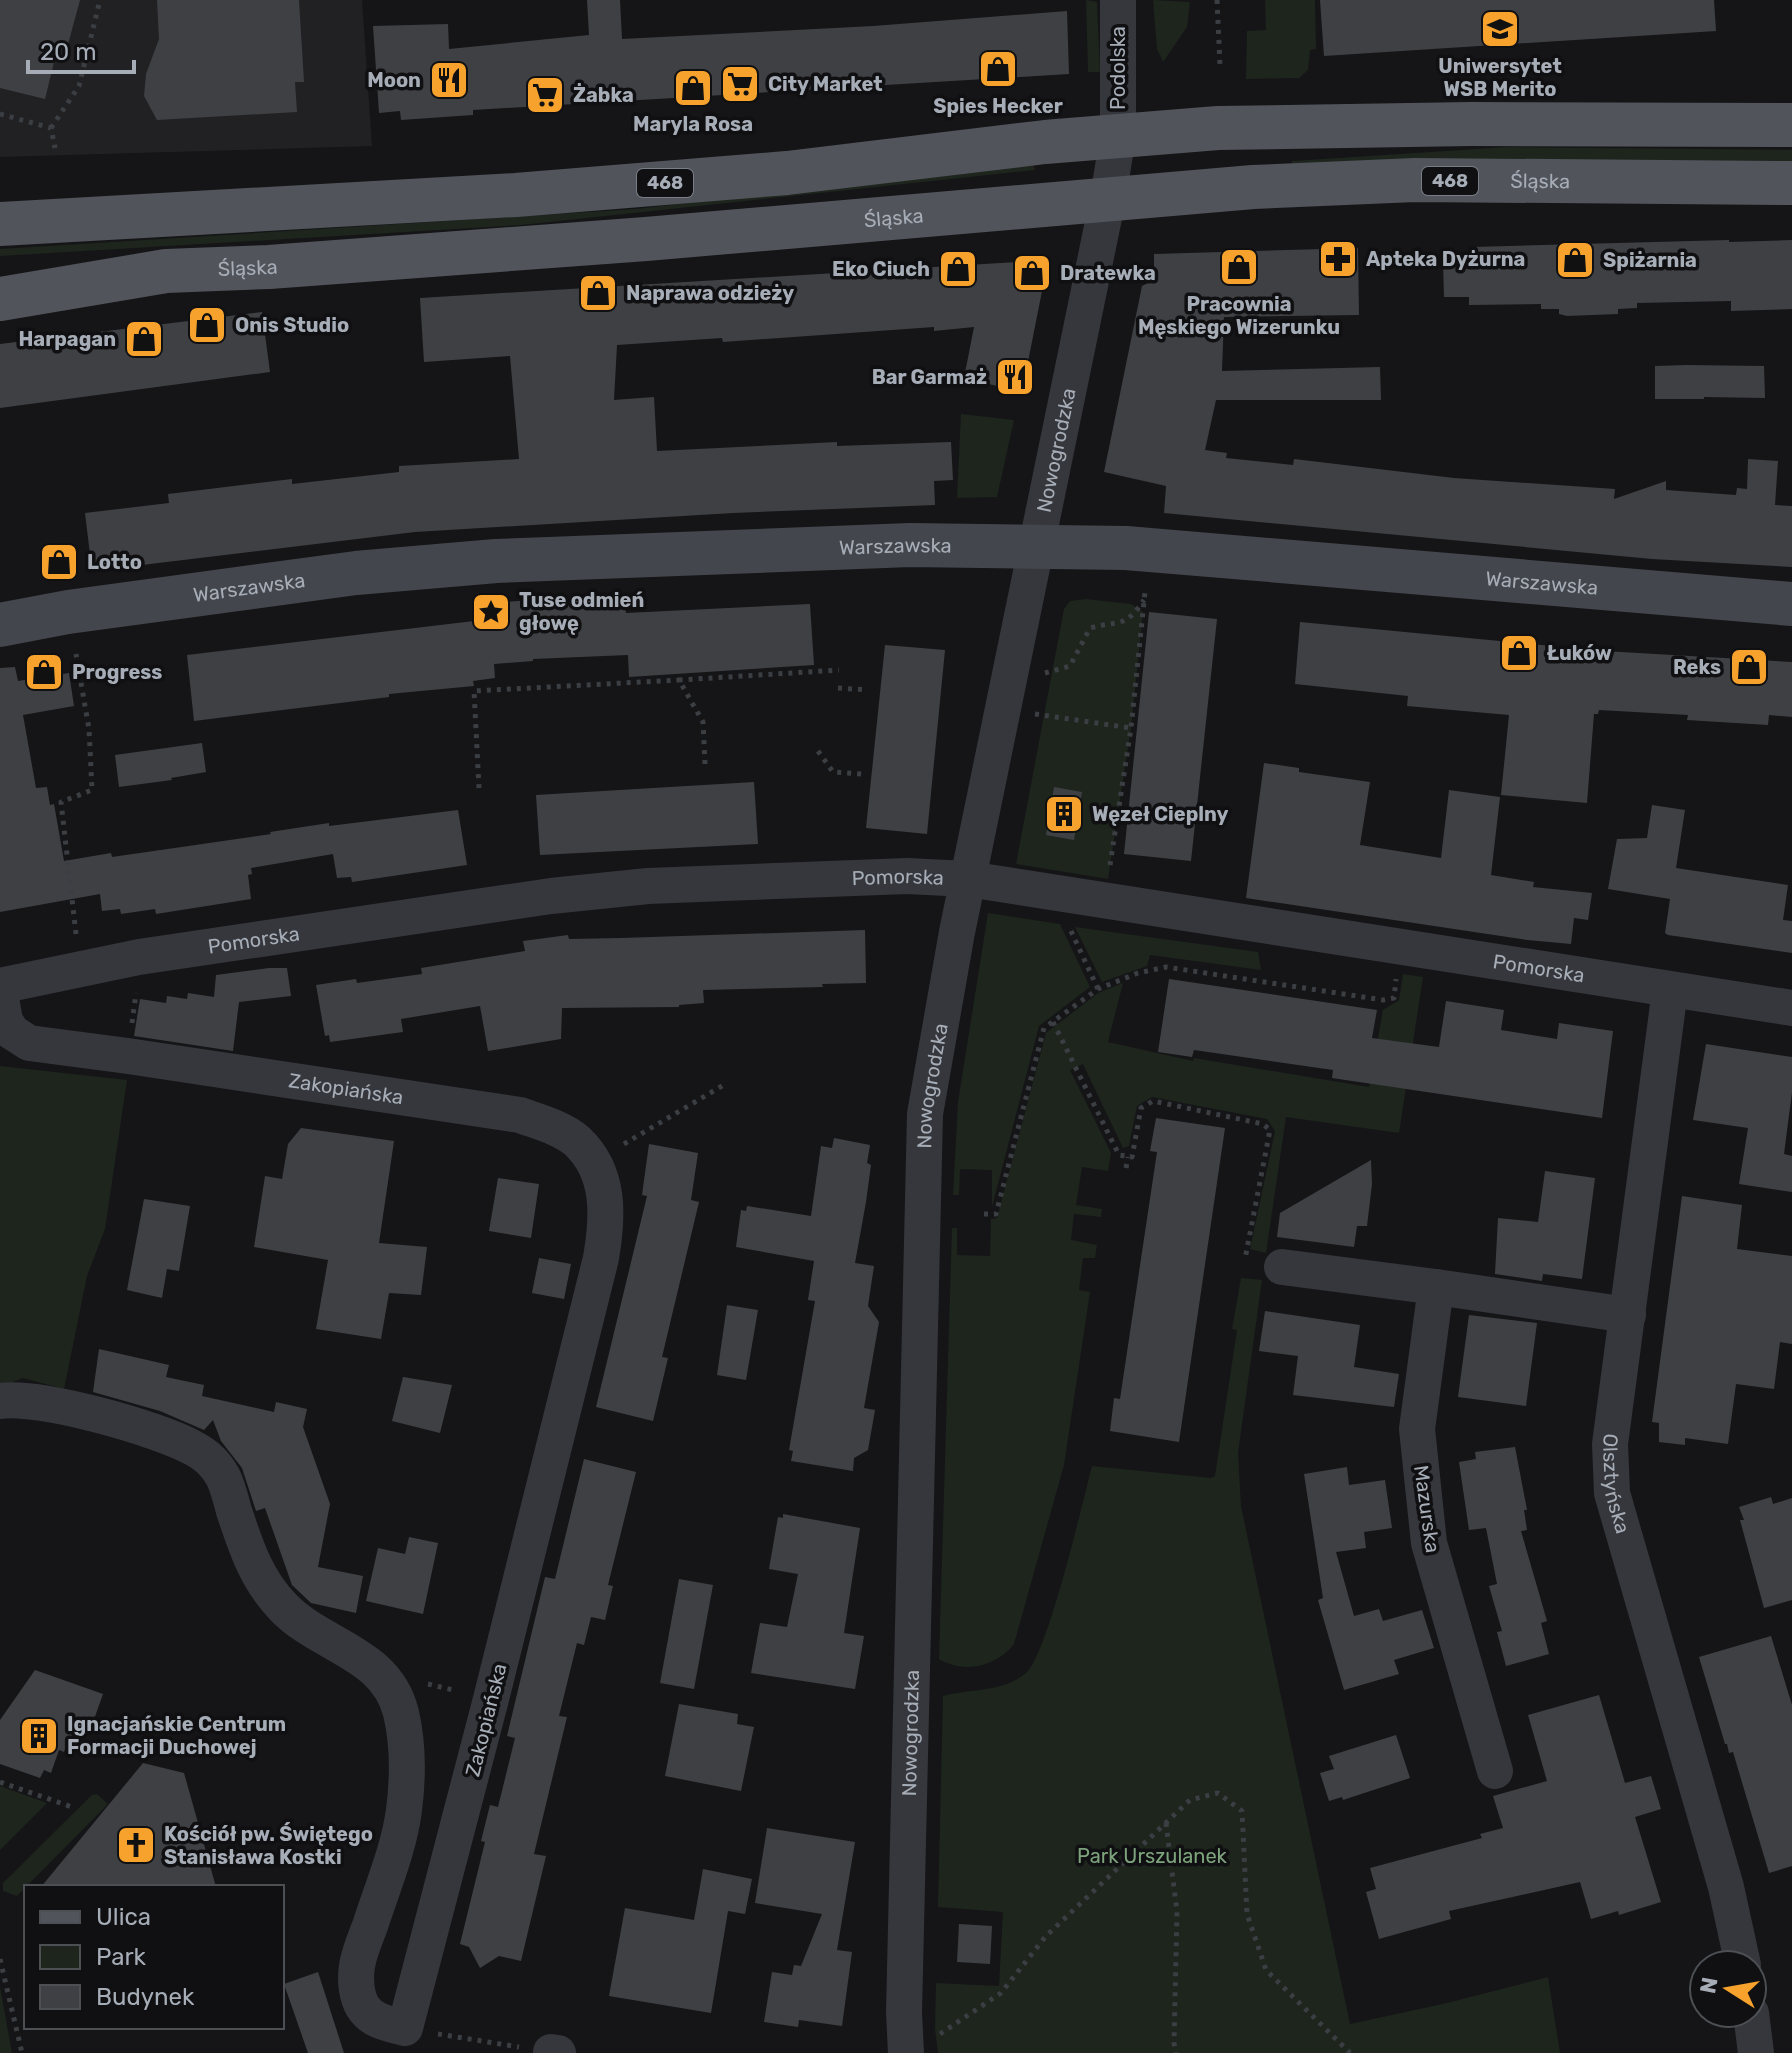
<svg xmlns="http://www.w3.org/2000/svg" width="1792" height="2053" font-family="Rubik,sans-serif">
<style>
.built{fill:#212124}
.green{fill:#1d251d}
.building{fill:#3f4044}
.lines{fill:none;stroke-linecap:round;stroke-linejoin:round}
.path{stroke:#3b3e43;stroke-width:5;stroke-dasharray:4 6;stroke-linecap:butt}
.street{stroke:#35373c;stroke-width:36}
.secondary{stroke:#43464c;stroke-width:44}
.primary{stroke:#51545b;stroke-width:44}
.labels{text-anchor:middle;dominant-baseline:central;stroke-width:7;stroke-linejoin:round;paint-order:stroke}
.shield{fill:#101012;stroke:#797e86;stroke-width:2}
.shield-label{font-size:18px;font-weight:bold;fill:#a6adb7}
.poi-label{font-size:20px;font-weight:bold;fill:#a6adb7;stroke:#101012;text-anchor:start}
.street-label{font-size:20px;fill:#a6adb7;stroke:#101012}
.park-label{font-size:20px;fill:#7da37c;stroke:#101012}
</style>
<rect width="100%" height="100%" fill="#151517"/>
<polygon class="built" points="0,0 362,0 372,146 0,157"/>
<g class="green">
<polygon points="1086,0 1097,2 1100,72 1088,72"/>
<polygon points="1153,0 1190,2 1187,27 1163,62 1157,49"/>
<polygon points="1265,0 1315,0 1316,49 1310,50 1308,70 1299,78 1246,79 1247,31 1266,30"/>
<polygon points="1508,147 1792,150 1792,163 1292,166 1292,161"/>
<polygon points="1032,162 1035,170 521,225 0,256 0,249 636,209"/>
<polygon points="961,414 1014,420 997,497 957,498"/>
<polygon points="1086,599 1131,604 1143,612 1131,728 1108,879 1016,864 1064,609 1070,601"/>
<polygon points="988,913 1060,924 1090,987 1039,1026 992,1207 992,1170 960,1169 959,1195 953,1195 958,1102"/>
<polygon points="1075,927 1258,952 1261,970 1150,955 1147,966 1102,982"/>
<path d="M1403,974L1423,977L1399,1133L1286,1117L1266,1253L1250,1249L1275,1131L1267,1119L1152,1097L1137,1106L1129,1146L1123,1148L1083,1064L1070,1070L1111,1153L1108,1171L1082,1167L1076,1205L1102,1209L1101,1217L1074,1214L1071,1240L1097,1245L1095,1258H1083L1079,1290L1090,1292L1064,1465L1014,1644C996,1667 964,1674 939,1659L952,1228H957V1255L990,1256L991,1219L997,1218L1046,1033L1098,993L1123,983L1108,1042L1193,1061L1194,1058L1369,1087L1383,1010L1399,1000Z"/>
<polygon points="0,1066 127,1080 105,1229 87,1276 64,1389 23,1378 0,1387"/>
<path d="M1241,1278L1262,1280L1238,1453L1241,1506L1350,2024L1447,2003L1548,1977L1560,2053H938L935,2029L936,1983L999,1986L1003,1912L938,1907L943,1696C971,1688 1002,1693 1026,1673C1047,1656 1083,1501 1092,1466L1211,1478L1215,1476L1237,1330L1232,1329Z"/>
<polygon points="0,1786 47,1803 0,1850"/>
<polygon points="97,1794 108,1804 17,1896 3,1891 3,1883 92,1795"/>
<polygon points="0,1987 12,2053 0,2053"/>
</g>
<g class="building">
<polygon points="0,0 80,0 67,48 58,46 45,99 0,88"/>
<polygon points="157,0 299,0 304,82 295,82 297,112 157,120 144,96 146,74 159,39"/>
<polygon points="587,0 620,0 622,39 873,26 1067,11 1069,74 473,110 473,115 401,120 400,111 379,113 373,26 448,24 449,49 589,35"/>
<polygon points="1320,0 1714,0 1716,31 1324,56"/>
<polygon points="1729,240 1729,242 1792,240 1792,309 1731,311 1731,301 1637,303 1637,308 1618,309 1618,314 1567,316 1559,314 1559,309 1541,309 1541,304 1469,305 1469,297 1444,297 1443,262 1457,262 1460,256 1473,256 1473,247"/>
<polygon points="1358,248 1359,315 1224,317 1222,371 1380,367 1381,400 1216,400 1205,450 1227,453 1226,458 1293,465 1294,459 1454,478 1615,489 1614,499 1666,481 1666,490 1736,495 1737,488 1747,489 1748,459 1778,461 1775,505 1792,506 1792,567 1652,559 1164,513 1166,486 1104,472 1142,286 1154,280 1154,254"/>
<polygon points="1017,262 1046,271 1022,392 964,378 974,327 934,331 934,327 723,342 722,338 617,345 614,400 654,397 657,451 837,442 837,446 951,442 953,480 934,481 935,505 733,513 415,532 92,571 85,513 169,503 168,494 292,479 292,484 399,472 399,466 519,459 510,356 424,362 420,298"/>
<polygon points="262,312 270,372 0,408 0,344"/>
<polygon points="1687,365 1764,366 1765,398 1704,397 1704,399 1655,399 1655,366"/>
<polygon points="625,594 626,613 810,604 814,665 629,677 628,655 533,659 533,661 494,664 495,678 473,681 474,686 389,694 389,697 194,721 187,655 491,619 490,603"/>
<polygon points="1149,612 1217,619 1191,861 1124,854"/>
<polygon points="1300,622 1604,651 1792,662 1792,717 1769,715 1768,725 1687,720 1688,715 1599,710 1598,714 1594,714 1587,803 1501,795 1509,715 1407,706 1408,696 1295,684"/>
<polygon points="885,645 945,650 927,834 866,828"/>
<polygon points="15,667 18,681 69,673 74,706 23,715 36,788 47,787 50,805 54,804 64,861 111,853 112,857 271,834 270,832 329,823 329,826 458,810 467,865 352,882 351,877 337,878 333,854 251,868 252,874 248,875 251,899 156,914 155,909 121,914 120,909 102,911 100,894 0,912 0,668"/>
<polygon points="202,743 206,772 171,778 172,780 119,787 115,755"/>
<polygon points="1264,763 1299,768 1299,772 1370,782 1360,845 1441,858 1449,790 1500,797 1491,875 1534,882 1533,887 1592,893 1588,920 1574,918 1571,944 1527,940 1246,898"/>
<polygon points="754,782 758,844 540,855 536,795"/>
<polygon points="1054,787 1082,792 1074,840 1046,835"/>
<polygon points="1652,805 1685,810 1676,868 1788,885 1783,920 1792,921 1792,953 1668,935 1665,933 1670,899 1608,889 1617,839 1647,838"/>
<polygon points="865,930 866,983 822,984 823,987 703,990 704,1003 679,1005 679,1007 562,1008 561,1039 488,1051 480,1006 401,1019 403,1032 330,1042 329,1035 325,1036 316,985 356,979 357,983 422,974 421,968 525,951 523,941 568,935 569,939 621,938"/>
<polygon points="269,968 287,968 291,996 239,1002 233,1051 134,1036 140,999 166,1003 167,996 187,999 188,993 214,997 216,975"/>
<polygon points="1169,979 1377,1010 1372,1038 1439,1047 1446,1001 1504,1010 1501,1030 1557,1039 1559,1023 1613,1031 1602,1118 1332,1078 1333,1070 1194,1050 1192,1057 1158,1052"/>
<polygon points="1706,1044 1792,1057 1792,1092 1784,1154 1792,1156 1792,1192 1739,1184 1748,1128 1693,1120"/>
<polygon points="1156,1118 1225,1128 1179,1442 1110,1431 1114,1398 1120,1399 1157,1152 1150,1151"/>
<polygon points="301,1128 394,1141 379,1243 427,1247 421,1295 389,1293 381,1339 316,1329 328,1260 254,1247 265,1176 282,1179 288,1144"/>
<polygon points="834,1138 870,1145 867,1163 871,1165 866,1202 855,1263 874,1266 868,1306 879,1322 864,1408 875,1410 868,1450 854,1458 853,1471 791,1461 793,1451 789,1450 815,1301 808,1300 814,1261 736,1247 741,1210 746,1211 747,1206 811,1216 821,1146 832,1148"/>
<polygon points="649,1144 698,1153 691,1200 699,1202 662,1357 668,1358 653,1421 596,1407 647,1196 642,1195"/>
<polygon points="1371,1160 1372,1184 1367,1226 1357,1226 1354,1247 1277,1237 1280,1213"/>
<polygon points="1545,1171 1595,1178 1582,1279 1543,1274 1542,1281 1495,1274 1498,1218 1538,1222"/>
<polygon points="498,1178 539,1184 531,1238 489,1231"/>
<polygon points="1682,1196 1742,1205 1737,1249 1792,1256 1792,1344 1780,1342 1774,1389 1736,1384 1728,1444 1685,1438 1685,1445 1659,1442 1659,1423 1652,1422"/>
<polygon points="144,1199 190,1206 179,1271 167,1269 162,1298 127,1290"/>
<polygon points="539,1258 571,1264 564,1299 532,1293"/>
<polygon points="727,1305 758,1310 746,1380 717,1375"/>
<polygon points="1265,1311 1360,1325 1354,1367 1399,1374 1394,1407 1293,1395 1298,1356 1259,1351"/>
<polygon points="1469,1315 1537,1323 1526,1406 1458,1397"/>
<polygon points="99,1349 169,1365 166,1377 204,1385 202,1396 274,1412 276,1402 307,1409 303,1427 330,1504 318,1567 363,1576 356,1613 311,1603 292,1585 265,1508 256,1511 242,1468 221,1441 213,1420 204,1430 160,1411 93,1392"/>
<polygon points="403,1377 452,1385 440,1433 392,1421"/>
<polygon points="1515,1447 1527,1510 1524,1510 1527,1530 1521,1531 1547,1621 1541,1623 1549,1654 1506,1666 1497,1632 1502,1631 1489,1586 1497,1584 1486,1528 1469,1530 1459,1462 1476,1459 1475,1452"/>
<polygon points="584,1459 636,1472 608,1585 613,1586 605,1620 591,1617 584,1645 577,1643 559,1716 567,1717 534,1854 546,1856 521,1961 499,1956 480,1968 469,1947 460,1944 485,1842 481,1841 490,1805 498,1807 515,1738 507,1736 545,1577 555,1579"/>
<polygon points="1347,1467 1349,1485 1385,1480 1392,1528 1364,1532 1366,1548 1336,1552 1354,1616 1379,1609 1383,1621 1422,1610 1434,1648 1394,1660 1399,1674 1344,1690 1318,1600 1323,1598 1304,1474"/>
<polygon points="1771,1497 1773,1504 1792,1498 1792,1600 1764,1608 1740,1520 1744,1520 1739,1507"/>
<polygon points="783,1514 860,1528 844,1633 864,1636 855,1689 751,1673 760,1623 787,1627 798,1574 769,1569 778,1517 783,1518"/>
<polygon points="409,1537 438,1543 423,1614 366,1601 378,1548 405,1554"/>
<polygon points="679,1579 713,1585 694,1689 660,1683"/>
<polygon points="1771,1636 1792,1705 1792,1866 1769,1873 1733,1752 1729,1753 1727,1744 1725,1744 1699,1657"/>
<polygon points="35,1670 103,1694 91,1728 82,1725 74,1747 67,1744 64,1752 59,1750 51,1773 44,1770 40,1778 0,1764 0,1720"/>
<polygon points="1599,1695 1625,1783 1651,1776 1661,1809 1635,1817 1661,1902 1619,1915 1618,1911 1591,1919 1580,1882 1449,1911 1451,1919 1379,1939 1366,1892 1376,1889 1370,1868 1482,1838 1480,1834 1503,1828 1493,1796 1547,1781 1528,1715"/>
<polygon points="679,1704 738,1714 737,1724 754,1727 741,1791 665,1776"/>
<polygon points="1396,1735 1410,1778 1343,1800 1342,1797 1329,1801 1320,1773 1334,1769 1329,1756"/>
<polygon points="143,1763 184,1773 216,1887 41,1887"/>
<polygon points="767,1828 855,1842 837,1950 852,1952 842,2026 799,2020 798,2027 764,2022 772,1972 792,1975 794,1965 801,1966 822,1914 755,1903"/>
<polygon points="703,1869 752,1879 745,1914 728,1911 711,2013 609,1996 625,1908 694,1920"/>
<polygon points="959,1924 992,1926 990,1964 957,1962"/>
<polygon points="318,1972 344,2053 308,2053 284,1984"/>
</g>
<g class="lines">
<g class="path">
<polyline points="1217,0 1220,65"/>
<polyline points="0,114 51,128 55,148"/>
<polyline points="51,128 79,86 100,0"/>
<path d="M1045,673L1070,666L1090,628C1120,620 1124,629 1144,600"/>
<polyline points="838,688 868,690"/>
<polyline points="1035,714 1131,728"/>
<polyline points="818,751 833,772 862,774"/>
<polyline points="705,764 703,722 679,680 839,670"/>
<polyline points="479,788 474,691 679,680"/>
<polyline points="1110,865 1131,728 1145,592"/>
<polyline points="1071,931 1098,989"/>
<polyline points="76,934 61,802 92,790 89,729 76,654"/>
<polyline points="1053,1022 1119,1155 1132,1157 1141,1108 1153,1101 1263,1124 1270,1130 1245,1259"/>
<polyline points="132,1023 136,993"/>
<polyline points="624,1144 727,1083"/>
<polyline points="1126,1168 1128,1157"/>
<polyline points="984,1214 996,1214 1044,1028 1098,989 1138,973 1166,967 1383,1000 1394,998 1396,979"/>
<polyline points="428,1684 457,1691"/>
<polyline points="0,1782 72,1807"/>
<polyline points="1166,1823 1177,1912 1174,2043 1176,2053"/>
<polyline points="0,1959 22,2053"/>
<polyline points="438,2034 519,2047"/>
<polyline points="940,2034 1001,1993 1046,1936 1190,1800 1218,1793 1242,1811 1247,1914 1266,1970 1350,2053"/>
</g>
<g class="street">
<path id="s1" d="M0,986L139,957L551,896L648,886L907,876L968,879L1792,1008"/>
<path id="s2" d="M1670,990L1610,1444L1612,1493L1726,1887L1743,1965"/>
<path id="s3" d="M0,993L5,1021L12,1032L29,1043L128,1056L520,1115C539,1122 562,1128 577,1141C611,1173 608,1217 601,1258L491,1699L405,2028C390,2024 372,2022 363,2007C356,1996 355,1979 357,1966C359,1953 365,1939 370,1926C382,1888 399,1849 404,1810C408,1779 408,1743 401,1713C386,1652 321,1647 283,1607C256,1579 246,1547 234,1511C231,1500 228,1487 223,1477C216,1464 205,1454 193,1448C157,1428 39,1395 0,1401"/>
<polyline points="1282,1267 1436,1287"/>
<polyline points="1495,1771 1429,1543 1417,1429 1436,1287 1628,1315"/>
<polyline points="1751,2013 1756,2053"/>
<polyline points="551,2052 558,2053"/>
<path id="s4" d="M906,2053L904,2012L925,1114L957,932L1108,198L1118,135V0"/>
</g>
<path class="secondary" id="s5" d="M0,625L68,612L356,573L496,561L910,545L1126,548L1792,604"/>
<g class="primary">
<polyline points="0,224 516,195 787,173 1045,142 1218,128 1471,124 1792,125"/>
<path id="s6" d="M0,299L166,271L269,267L646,239L1253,187L1415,180L1792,183"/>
</g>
</g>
<defs>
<g id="university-square" transform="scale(2)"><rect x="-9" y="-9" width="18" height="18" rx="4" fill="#f6a22d" stroke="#101012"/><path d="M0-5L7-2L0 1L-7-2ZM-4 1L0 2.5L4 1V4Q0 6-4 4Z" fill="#111"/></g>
<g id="shop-square" transform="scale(2)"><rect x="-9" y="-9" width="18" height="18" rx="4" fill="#f6a22d" stroke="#101012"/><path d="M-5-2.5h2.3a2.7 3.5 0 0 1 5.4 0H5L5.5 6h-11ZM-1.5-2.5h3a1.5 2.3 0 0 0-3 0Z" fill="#111"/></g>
<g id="restaurant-square" transform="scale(2)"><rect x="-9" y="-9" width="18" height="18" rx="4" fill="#f6a22d" stroke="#101012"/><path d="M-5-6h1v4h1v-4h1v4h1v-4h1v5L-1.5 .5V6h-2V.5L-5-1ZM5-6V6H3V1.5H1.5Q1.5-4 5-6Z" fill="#111"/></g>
<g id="supermarket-square" transform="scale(2)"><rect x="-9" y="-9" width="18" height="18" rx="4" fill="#f6a22d" stroke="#101012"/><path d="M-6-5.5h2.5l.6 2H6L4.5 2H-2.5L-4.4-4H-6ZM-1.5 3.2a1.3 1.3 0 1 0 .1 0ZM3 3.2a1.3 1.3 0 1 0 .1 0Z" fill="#111"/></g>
<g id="pharmacy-square" transform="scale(2)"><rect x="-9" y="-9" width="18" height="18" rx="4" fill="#f6a22d" stroke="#101012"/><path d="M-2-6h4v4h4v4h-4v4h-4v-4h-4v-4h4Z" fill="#111"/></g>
<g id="sight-square" transform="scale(2)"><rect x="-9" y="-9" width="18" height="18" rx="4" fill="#f6a22d" stroke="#101012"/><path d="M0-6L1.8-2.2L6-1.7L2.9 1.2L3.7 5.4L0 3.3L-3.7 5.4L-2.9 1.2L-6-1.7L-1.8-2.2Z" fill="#111"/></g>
<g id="building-square" transform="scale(2)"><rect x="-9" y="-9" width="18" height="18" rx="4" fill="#f6a22d" stroke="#101012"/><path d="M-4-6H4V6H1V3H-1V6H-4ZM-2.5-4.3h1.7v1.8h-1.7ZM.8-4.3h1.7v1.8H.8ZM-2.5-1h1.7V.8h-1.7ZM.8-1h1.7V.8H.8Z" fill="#111"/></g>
<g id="church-square" transform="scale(2)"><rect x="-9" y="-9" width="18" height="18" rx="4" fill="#f6a22d" stroke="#101012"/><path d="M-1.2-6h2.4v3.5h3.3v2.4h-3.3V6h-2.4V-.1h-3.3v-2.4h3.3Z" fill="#111"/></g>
</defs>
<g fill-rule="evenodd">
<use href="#university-square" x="1500" y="29"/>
<use href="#shop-square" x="998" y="69"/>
<use href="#restaurant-square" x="449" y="80"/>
<use href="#supermarket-square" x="740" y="84"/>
<use href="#shop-square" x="693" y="88"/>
<use href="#supermarket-square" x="545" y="95"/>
<use href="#pharmacy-square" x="1338" y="259"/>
<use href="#shop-square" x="1575" y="260"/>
<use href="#shop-square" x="1239" y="267"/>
<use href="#shop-square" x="958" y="269"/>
<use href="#shop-square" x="1032" y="273"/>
<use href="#shop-square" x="598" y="293"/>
<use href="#shop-square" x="207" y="325"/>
<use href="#shop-square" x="144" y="339"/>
<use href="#restaurant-square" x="1015" y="377"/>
<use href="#shop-square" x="59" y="562"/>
<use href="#sight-square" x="491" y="612"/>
<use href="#shop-square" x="1519" y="653"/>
<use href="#shop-square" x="1749" y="667"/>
<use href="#shop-square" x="44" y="672"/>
<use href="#building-square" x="1064" y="814"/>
<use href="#building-square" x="39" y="1736"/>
<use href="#church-square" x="136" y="1845"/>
</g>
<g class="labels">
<g class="shield">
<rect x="1422" y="167" width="56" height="28" rx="6"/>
<rect x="637" y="169" width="56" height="28" rx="6"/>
</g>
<g class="shield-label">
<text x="1450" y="181">468</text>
<text x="665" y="183">468</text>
</g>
<g class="poi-label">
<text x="1500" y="66" text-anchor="middle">Uniwersytet<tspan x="1500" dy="23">WSB Merito</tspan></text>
<text x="421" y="80" text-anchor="end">Moon</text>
<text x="768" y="84">City Market</text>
<text x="573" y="95">Żabka</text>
<text x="998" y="106" text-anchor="middle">Spies Hecker</text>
<text x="693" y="124" text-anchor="middle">Maryla Rosa</text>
<text x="1366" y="259">Apteka Dyżurna</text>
<text x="1603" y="260">Spiżarnia</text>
<text x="930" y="269" text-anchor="end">Eko Ciuch</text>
<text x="1060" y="273">Dratewka</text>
<text x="626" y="293">Naprawa odzieży</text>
<text x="1239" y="304" text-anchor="middle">Pracownia<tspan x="1239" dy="23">Męskiego Wizerunku</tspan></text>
<text x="235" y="325">Onis Studio</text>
<text x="116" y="339" text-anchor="end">Harpagan</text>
<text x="987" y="377" text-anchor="end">Bar Garmaż</text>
<text x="87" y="562">Lotto</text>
<text x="519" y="600">Tuse odmień<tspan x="519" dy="23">głowę</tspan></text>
<text x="1547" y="653">Łuków</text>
<text x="1721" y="667" text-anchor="end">Reks</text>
<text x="72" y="672">Progress</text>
<text x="1092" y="814">Węzeł Cieplny</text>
<text x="67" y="1724">Ignacjańskie Centrum<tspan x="67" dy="23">Formacji Duchowej</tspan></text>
<text x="164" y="1834">Kościół pw. Świętego<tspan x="164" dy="23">Stanisława Kostki</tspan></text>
</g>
<g class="street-label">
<text transform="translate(1118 68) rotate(-90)">Podolska</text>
<text stroke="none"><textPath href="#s6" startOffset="1546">Śląska</textPath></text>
<text stroke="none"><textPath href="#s6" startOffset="898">Śląska</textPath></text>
<text stroke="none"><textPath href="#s6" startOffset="250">Śląska</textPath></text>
<text stroke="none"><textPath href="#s4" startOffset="1616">Nowogrodzka</textPath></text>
<text stroke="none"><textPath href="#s5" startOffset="900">Warszawska</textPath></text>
<text stroke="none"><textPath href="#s5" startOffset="1548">Warszawska</textPath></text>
<text stroke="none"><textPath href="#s5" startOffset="252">Warszawska</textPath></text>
<text stroke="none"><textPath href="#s1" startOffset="906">Pomorska</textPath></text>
<text stroke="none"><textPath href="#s1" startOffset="258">Pomorska</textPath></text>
<text stroke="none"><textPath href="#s1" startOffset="1554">Pomorska</textPath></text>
<text stroke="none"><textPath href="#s4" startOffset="968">Nowogrodzka</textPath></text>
<text stroke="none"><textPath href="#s3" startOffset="382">Zakopiańska</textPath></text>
<text stroke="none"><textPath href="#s2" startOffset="498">Olsztyńska</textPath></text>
<text transform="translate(1427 1509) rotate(82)">Mazurska</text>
<text transform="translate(486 1720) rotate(-76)">Zakopiańska</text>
<text stroke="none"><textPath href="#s4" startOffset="320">Nowogrodzka</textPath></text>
</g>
<g class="park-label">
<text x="1152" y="1856">Park Urszulanek</text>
</g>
</g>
<rect x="24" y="1885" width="260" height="144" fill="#101012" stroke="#4c4f54" stroke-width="2"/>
<rect x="40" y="1911" width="40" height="12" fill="#51545b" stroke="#4c4f54" stroke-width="2"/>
<text x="96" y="1925" font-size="24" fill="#a6adb7">Ulica</text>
<rect x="40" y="1945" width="40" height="24" fill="#1d251d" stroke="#4c4f54" stroke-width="2"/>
<text x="96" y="1965" font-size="24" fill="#a6adb7">Park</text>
<rect x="40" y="1985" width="40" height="24" fill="#3f4044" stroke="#4c4f54" stroke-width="2"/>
<text x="96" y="2005" font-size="24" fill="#a6adb7">Budynek</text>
<g transform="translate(1728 1989) rotate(281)"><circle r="38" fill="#101012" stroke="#4c4f54" stroke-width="2"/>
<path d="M0-6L14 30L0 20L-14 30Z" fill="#f6a22d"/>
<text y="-12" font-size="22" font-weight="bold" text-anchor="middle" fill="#a6adb7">N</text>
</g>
<path d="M28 60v12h106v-12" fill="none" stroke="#a6adb7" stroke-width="4"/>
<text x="40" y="60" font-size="24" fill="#a6adb7" stroke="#101012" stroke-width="6" paint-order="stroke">20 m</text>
</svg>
